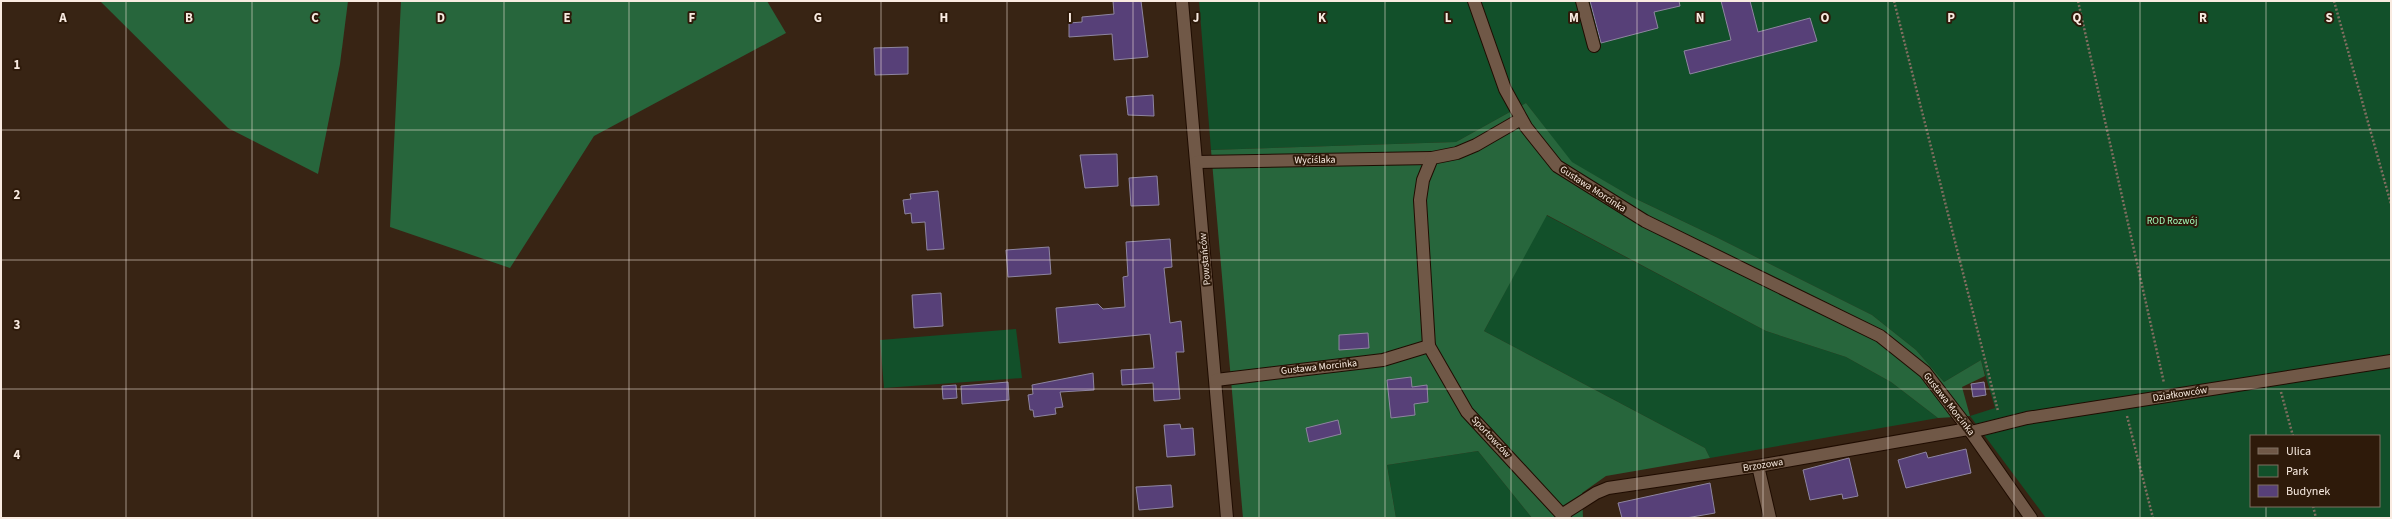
<svg xmlns="http://www.w3.org/2000/svg" width="2392" height="519" font-family="'Source Sans 3',sans-serif">
<style>
.green{fill:#12502a;fill-rule:evenodd}
.forest{fill:#27663c}
.building{fill:#574078;stroke:#8e85a0}
.lines{fill:none;stroke-linecap:round;stroke-linejoin:round}
.minor-casing{stroke:#1f0c01;stroke-width:14}
.path{stroke:#806e60;stroke-width:2.5;stroke-dasharray:2 2;stroke-linecap:butt}
.minor{stroke:#705847;stroke-width:12}
.grid{fill:none;stroke:#f9ebe1;stroke-width:1;stroke-opacity:0.55}
.labels{text-anchor:middle;dominant-baseline:central;stroke-width:4;stroke-linejoin:round;paint-order:stroke}
.street-label{font-size:10px;fill:#f9ebe1;stroke:#2e1a0a}
.park-label{font-size:10px;fill:#a2fbba;stroke:#2e1a0a}
.grid-label{font-size:13px;text-anchor:middle;font-weight:bold;fill:#f9ebe1;stroke:#2e1a0a;stroke-width:4;stroke-linejoin:round;paint-order:stroke}
</style>
<rect width="100%" height="100%" fill="#382414"/>
<g class="green">
<path d="M1199,1H2391V518H2046L1970,416L1995,408L1981,360L1944,382L1916,350L1872,315L1716,237L1632,197L1571,162L1526,103L1456,142L1211,150ZM2251,436H2379V506H2251Z"/>
<polygon points="1546,215 1766,331 1846,357 1891,382 1938,418 1710,458 1705,448 1484,331"/>
<polygon points="1016,329 1022,378 884,388 880,340"/>
<polygon points="1478,451 1532,518 1396,518 1387,465"/>
</g>
<g class="forest">
<polygon points="100,1 348,1 340,64 318,174 228,128"/>
<polygon points="401,1 767,1 786,33 594,136 510,268 390,227"/>
<polygon points="1526,103 1572,162 1632,197 1716,237 1872,315 1916,350 1944,382 1981,360 1985,376 1962,387 1970,416 1938,418 1891,382 1846,357 1766,331 1547,215 1484,331 1705,448 1710,458 1606,476 1582,493 1583,518 1532,518 1478,451 1387,465 1396,518 1243,518 1211,150 1456,142"/>
</g>
<g class="building">
<polygon points="1113,1 1141,1 1148,57 1114,60 1112,34 1069,37 1069,23 1082,22 1082,17 1114,14"/>
<polygon points="1590,1 1679,1 1680,6 1654,12 1658,28 1601,43"/>
<polygon points="1721,1 1750,1 1758,32 1810,18 1817,41 1690,74 1684,51 1731,40"/>
<polygon points="908,47 908,74 875,75 874,48"/>
<polygon points="1153,95 1154,116 1128,115 1126,97"/>
<polygon points="1117,154 1118,186 1085,188 1080,155"/>
<polygon points="1157,176 1159,205 1131,206 1129,178"/>
<polygon points="938,191 944,249 927,250 925,222 912,223 911,213 905,214 903,200 911,199 910,194"/>
<polygon points="1170,239 1172,267 1164,268 1170,323 1181,321 1184,352 1176,352 1180,399 1154,401 1153,383 1122,385 1121,370 1154,368 1150,334 1059,343 1056,308 1098,304 1103,309 1125,307 1123,277 1128,276 1126,242"/>
<polygon points="1049,247 1051,274 1008,277 1006,250"/>
<polygon points="941,293 943,326 914,328 912,295"/>
<polygon points="1368,333 1369,348 1339,350 1339,335"/>
<polygon points="1093,373 1094,390 1060,392 1063,407 1055,408 1056,414 1034,417 1033,410 1030,410 1028,395 1033,394 1032,385"/>
<polygon points="1411,377 1412,387 1427,385 1428,402 1414,404 1415,415 1391,418 1387,380"/>
<polygon points="1008,382 1009,400 962,404 961,386"/>
<polygon points="1984,382 1986,395 1973,397 1971,384"/>
<polygon points="956,385 957,398 943,399 942,386"/>
<polygon points="1338,420 1341,434 1309,442 1306,428"/>
<polygon points="1180,424 1181,429 1193,428 1195,455 1167,457 1164,425"/>
<polygon points="1966,449 1971,473 1906,488 1898,460 1926,452 1928,458"/>
<polygon points="1849,458 1858,496 1843,499 1842,494 1810,500 1803,470"/>
<polygon points="1710,483 1715,513 1686,518 1622,518 1618,503"/>
<polygon points="1171,485 1173,507 1139,510 1136,487"/>
</g>
<g class="lines">
<g class="minor-casing">
<g id="minor">
<polyline points="1182,1 1227,518"/>
<polyline points="1474,1 1505,89 1526,127 1557,166 1645,221 1880,336 1925,372 1971,432 2031,518"/>
<polyline points="1582,1 1594,46"/>
<polyline points="1197,162 1432,158"/>
<polyline points="1429,346 1467,412 1565,518"/>
<polyline points="1216,380 1383,360 1429,346 1420,200 1423,180 1432,158 1457,153 1476,145 1521,119"/>
<polyline points="1971,432 2027,418 2391,361"/>
<polyline points="1758,466 1770,518"/>
<polyline points="1563,514 1596,493 1608,488 1758,466 1968,429"/>
</g>
</g>
<g class="path">
<polyline points="1894,1 1998,411"/>
<polyline points="2078,1 2164,383"/>
<polyline points="2334,1 2391,204"/>
<polyline points="2281,392 2293,436"/>
<polyline points="2127,416 2153,518"/>
<polyline points="2313,506 2316,518"/>
</g>
<use href="#minor" class="minor"/>
</g>
<path class="grid" d="M126,1V518M252,1V518M378,1V518M504,1V518M629,1V518M755,1V518M881,1V518M1007,1V518M1133,1V518M1259,1V518M1385,1V518M1511,1V518M1637,1V518M1763,1V518M1888,1V518M2014,1V518M2140,1V518M2266,1V436M1,130H2391M1,260H2391M1,389H2391M2266,506V518"/>
<g class="labels">
<g class="street-label">
<text transform="translate(1315 160) rotate(-1)">Wyciślaka</text>
<text transform="translate(1593 189) rotate(33)">Gustawa Morcinka</text>
<text transform="translate(1205 259) rotate(-95)">Powstańców</text>
<text transform="translate(1319 367) rotate(-6)">Gustawa Morcinka</text>
<text transform="translate(2180 394) rotate(-9)">Działkowców</text>
<text transform="translate(1949 404) rotate(52)">Gustawa Morcinka</text>
<text transform="translate(1491 437) rotate(47)">Sportowców</text>
<text transform="translate(1763 465) rotate(-9)">Brzozowa</text>
</g>
<g class="park-label">
<text x="2172" y="221">ROD Rozwój</text>
</g>
</g>
<g class="grid-label">
<text x="63" y="22">A</text>
<text x="189" y="22">B</text>
<text x="315" y="22">C</text>
<text x="441" y="22">D</text>
<text x="567" y="22">E</text>
<text x="692" y="22">F</text>
<text x="818" y="22">G</text>
<text x="944" y="22">H</text>
<text x="1070" y="22">I</text>
<text x="1196" y="22">J</text>
<text x="1322" y="22">K</text>
<text x="1448" y="22">L</text>
<text x="1574" y="22">M</text>
<text x="1700" y="22">N</text>
<text x="1825" y="22">O</text>
<text x="1951" y="22">P</text>
<text x="2077" y="22">Q</text>
<text x="2203" y="22">R</text>
<text x="2329" y="22">S</text>
<text x="17" y="69">1</text>
<text x="17" y="199">2</text>
<text x="17" y="329">3</text>
<text x="17" y="459">4</text>
</g>
<rect width="2392" height="519" fill="none" stroke="#f9ebe1" stroke-width="4"/>
<rect x="2250" y="435" width="130" height="72" fill="#2e1a0a" stroke="#7f6e60"/>
<rect x="2258" y="448" width="20" height="6" fill="#705847" stroke="#7f6e60"/>
<text x="2286" y="455" font-size="12" fill="#f9ebe1">Ulica</text>
<rect x="2258" y="465" width="20" height="12" fill="#12502a" stroke="#7f6e60"/>
<text x="2286" y="475" font-size="12" fill="#f9ebe1">Park</text>
<rect x="2258" y="485" width="20" height="12" fill="#574078" stroke="#7f6e60"/>
<text x="2286" y="495" font-size="12" fill="#f9ebe1">Budynek</text>
</svg>
